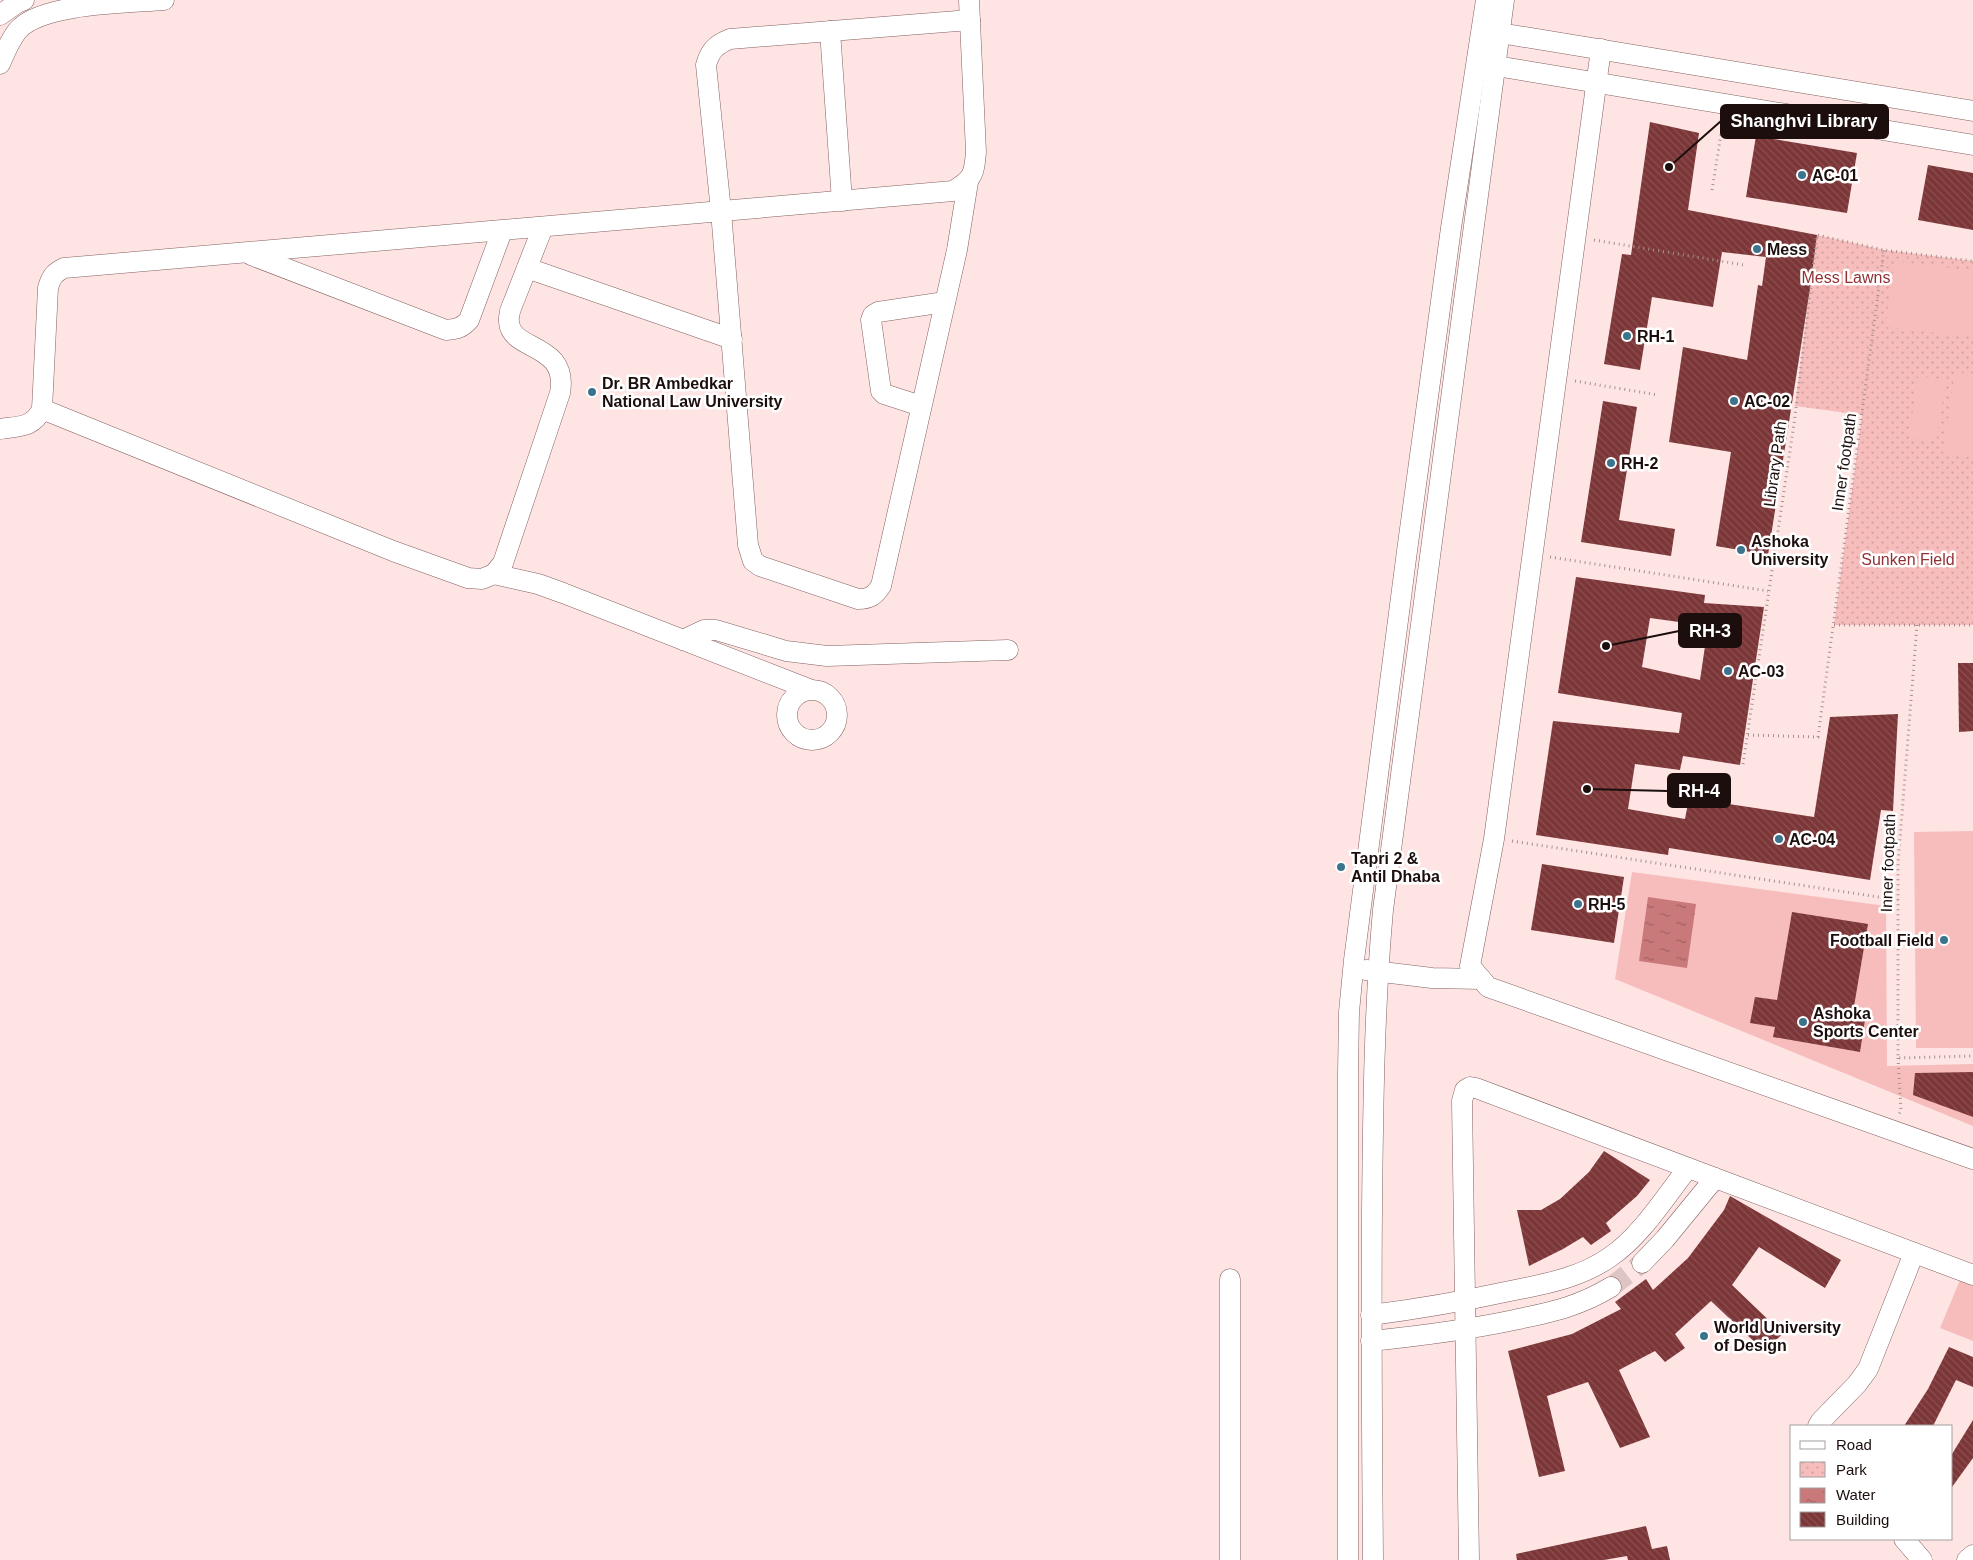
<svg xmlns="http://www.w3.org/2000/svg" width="1973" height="1560" font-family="Arial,sans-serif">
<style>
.park{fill:url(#park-dots)}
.pitch{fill:#f6bdbc}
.water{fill:url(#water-ripples)}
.building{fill:url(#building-back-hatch);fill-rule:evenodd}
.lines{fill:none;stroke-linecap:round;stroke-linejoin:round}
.minor-tunnel{stroke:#dcc5c4;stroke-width:20;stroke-dasharray:20 10;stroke-linecap:butt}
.minor-casing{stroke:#83605f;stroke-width:21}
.path{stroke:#a5908f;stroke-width:3;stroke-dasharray:1 4;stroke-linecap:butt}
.minor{stroke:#fff;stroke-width:20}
.poi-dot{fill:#3c748e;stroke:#fff;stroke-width:2}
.labels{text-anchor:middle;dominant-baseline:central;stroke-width:5;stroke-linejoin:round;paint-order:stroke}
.poi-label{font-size:16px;font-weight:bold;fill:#1b0e0d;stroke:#fff;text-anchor:start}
.park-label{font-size:16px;fill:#913136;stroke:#fff}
.street-label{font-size:16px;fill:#1b0e0d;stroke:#fff}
.leader{fill:none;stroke:#1b0e0d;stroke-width:2}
.callout-dot{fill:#1b0e0d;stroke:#fff;stroke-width:2}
.callout{fill:#1b0e0d;stroke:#1b0e0d;stroke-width:2}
.callout-label{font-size:18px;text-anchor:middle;font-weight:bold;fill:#fff}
</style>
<defs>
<pattern id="park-dots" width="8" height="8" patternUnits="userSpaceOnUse" patternTransform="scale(1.25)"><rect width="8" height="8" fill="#f6bdbc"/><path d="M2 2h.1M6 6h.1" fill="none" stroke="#d2a1a0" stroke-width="1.8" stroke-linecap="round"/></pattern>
<pattern id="water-ripples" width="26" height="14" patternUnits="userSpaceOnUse" patternTransform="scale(1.25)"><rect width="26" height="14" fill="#c97979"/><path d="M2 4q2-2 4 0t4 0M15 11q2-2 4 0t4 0" fill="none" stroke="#a26262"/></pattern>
<pattern id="building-back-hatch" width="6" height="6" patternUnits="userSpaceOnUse" patternTransform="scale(1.25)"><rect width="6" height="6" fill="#7d3638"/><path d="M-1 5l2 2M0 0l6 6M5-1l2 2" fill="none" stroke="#895051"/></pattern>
</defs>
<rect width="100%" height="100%" fill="#fee5e4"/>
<polygon class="park" points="1817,235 1884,250 1973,261 1973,625 1834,625 1862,415 1795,406"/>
<g class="pitch">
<polygon points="1894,261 1973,271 1973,337 1886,327"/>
<polygon points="1955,372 1973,374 1973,458 1943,453"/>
<polygon points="1918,376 1946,380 1936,441 1909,437"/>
<polygon points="1973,831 1973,1048 1916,1048 1914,832"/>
<polygon points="1632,872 1886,906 1887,1066 1973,1064 1973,1126 1615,979"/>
<polygon points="1960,1280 1973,1285 1973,1341 1940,1328"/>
</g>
<polygon class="water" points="1648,897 1696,904 1687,968 1639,961"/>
<g class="building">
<polygon points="1650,122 1699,133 1688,210 1817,235 1810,289 1768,555 1716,546 1731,452 1669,442 1683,347 1747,360 1758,285 1762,286 1766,257 1722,252 1713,307 1652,297 1640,370 1604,364 1622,254 1631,255"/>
<polygon points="1756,136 1857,153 1847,213 1746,197"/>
<polygon points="1928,165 1973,173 1973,230 1918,220"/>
<polygon points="1603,401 1637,407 1619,520 1675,529 1671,556 1581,542"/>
<path d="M1576,577L1705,595L1704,603L1764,607L1740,765L1683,756L1680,770L1635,764L1628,809L1685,819L1689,798L1814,817L1830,717L1898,714L1893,811L1881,810L1870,880L1669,848L1668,855L1536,835L1553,721L1679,733L1682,713L1558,693ZM1650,618L1708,626L1700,680L1642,667Z"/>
<polygon points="1958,663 1973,663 1973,731 1959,732"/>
<polygon points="1542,864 1624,877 1614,943 1531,930"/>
<polygon points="1792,912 1868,924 1852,1018 1865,1020 1860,1052 1773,1037 1775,1027 1750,1023 1755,997 1777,1000"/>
<polygon points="1973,1072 1973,1117 1913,1095 1915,1073"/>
<polygon points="1604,1151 1650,1180 1637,1196 1606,1223 1611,1231 1591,1245 1583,1237 1563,1249 1529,1266 1517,1210 1541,1210 1560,1199 1589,1172"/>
<polygon points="1730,1196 1841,1260 1825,1288 1759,1247 1732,1285 1783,1334 1763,1350 1711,1301 1675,1334 1685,1348 1665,1362 1655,1351 1619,1370 1650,1437 1620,1448 1588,1382 1547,1396 1565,1471 1539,1477 1508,1351 1572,1334 1621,1309 1615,1302 1646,1279 1653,1290 1688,1258 1724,1210"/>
<polygon points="1949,1347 1973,1357 1973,1387 1956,1380 1933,1426 1904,1426 1928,1389"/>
<polygon points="1973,1420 1973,1458 1952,1487 1952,1454"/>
<polygon points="1646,1526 1652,1549 1667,1546 1670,1560 1628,1560 1627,1556 1604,1560 1517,1560 1516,1554"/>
</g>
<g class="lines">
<polyline class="minor-tunnel" points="1611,1287 1642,1263"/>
<g class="minor-casing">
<g id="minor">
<polyline points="0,15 17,3 24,0"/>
<polyline points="830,31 842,201"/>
<polyline points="1500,33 1973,111"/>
<polyline points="1601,49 1494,839 1470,966 1488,987 1973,1159"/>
<path d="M0,64C5,52 10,40 18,30C42,3 128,3 164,0"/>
<polyline points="1496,66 1973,145"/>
<path d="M968,182L957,250L881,586C874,596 870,599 858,599L760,566L753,561L748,545L721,211L706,65C710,51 715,45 730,39L970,20"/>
<path d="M251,255L446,330C457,329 462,328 469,320L502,231"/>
<polyline points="527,268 732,339"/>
<polyline points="921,406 884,394 881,391 871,320 873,315 878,312 945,302"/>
<path d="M42,409L393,551L468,578L482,579L494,574L503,563L560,393C569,342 511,352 509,322C508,319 510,314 510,311L543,227"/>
<path d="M0,429C19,426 33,428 42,409L48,288C51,277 54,273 64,268L953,191C973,179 974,175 976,152L969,0"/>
<polyline points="494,574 538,584 563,593 809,689"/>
<polyline points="683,640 704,630 716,630 786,651 827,656 1008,650"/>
<circle cx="812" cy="715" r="25"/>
<polyline points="1366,970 1432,978 1481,979"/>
<polyline points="1642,1263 1665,1239 1715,1178"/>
<polyline points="1230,1279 1230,1560"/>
<path d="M1371,1315C1418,1309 1464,1301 1510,1291C1545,1284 1580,1278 1610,1257C1641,1236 1665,1197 1688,1168"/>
<path d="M1371,1341C1419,1336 1467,1330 1514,1320C1551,1312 1578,1307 1611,1287"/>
<polyline points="1818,1426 1821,1421 1857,1384 1868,1369 1914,1253"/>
<polyline points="1904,1539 1922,1560"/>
<polyline points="1348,1560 1348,1074 1349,1012 1354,960 1407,551 1451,228 1486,0"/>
<path d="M1373,1560C1372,1444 1371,1328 1372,1212C1373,1111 1374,1010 1383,910L1504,0"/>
<polyline points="1469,1560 1462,1101 1465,1090 1470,1087 1476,1088 1973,1275"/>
<polyline points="1967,1560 1973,1555"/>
</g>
</g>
<g class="path">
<polyline points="1712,190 1723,122"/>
<polyline points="1594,240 1744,265"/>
<polyline points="1575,381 1658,395"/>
<polyline points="1550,557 1768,591"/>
<polyline points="1834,625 1973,625"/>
<polyline points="1917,625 1898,864 1898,1058 1973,1056"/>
<polyline points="1748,735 1818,737 1884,250"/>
<polyline points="1743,764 1794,424 1817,235 1884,250 1973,261"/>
<polyline points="1512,841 1898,900"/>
<polyline points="1898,1058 1901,1111 1899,1114"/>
</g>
<use href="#minor" class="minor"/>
</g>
<g class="poi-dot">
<circle cx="1802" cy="175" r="5"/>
<circle cx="1757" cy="249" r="5"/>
<circle cx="1627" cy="336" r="5"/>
<circle cx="592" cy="392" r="5"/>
<circle cx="1734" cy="401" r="5"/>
<circle cx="1611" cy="463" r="5"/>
<circle cx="1741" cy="550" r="5"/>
<circle cx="1728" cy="671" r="5"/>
<circle cx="1779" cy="839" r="5"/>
<circle cx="1341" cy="867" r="5"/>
<circle cx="1578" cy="904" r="5"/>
<circle cx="1944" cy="940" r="5"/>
<circle cx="1803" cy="1022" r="5"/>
<circle cx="1704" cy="1336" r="5"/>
</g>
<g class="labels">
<g class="poi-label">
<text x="1812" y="175">AC-01</text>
<text x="1767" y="249">Mess</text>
<text x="1637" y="336">RH-1</text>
<text x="602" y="383">Dr. BR Ambedkar<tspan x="602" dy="18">National Law University</tspan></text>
<text x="1744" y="401">AC-02</text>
<text x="1621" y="463">RH-2</text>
<text x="1751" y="541">Ashoka<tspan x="1751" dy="18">University</tspan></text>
<text x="1738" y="671">AC-03</text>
<text x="1789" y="839">AC-04</text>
<text x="1351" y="858">Tapri 2 &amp;<tspan x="1351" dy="18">Antil Dhaba</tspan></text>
<text x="1588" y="904">RH-5</text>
<text x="1934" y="940" text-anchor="end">Football Field</text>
<text x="1813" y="1013">Ashoka<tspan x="1813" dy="18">Sports Center</tspan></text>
<text x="1714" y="1327">World University<tspan x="1714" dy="18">of Design</tspan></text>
</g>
<g class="park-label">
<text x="1846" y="277">Mess Lawns</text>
<text x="1908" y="559">Sunken Field</text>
</g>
<g class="street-label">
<text transform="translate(1844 462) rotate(-82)">Inner footpath</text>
<text transform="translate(1775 464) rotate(-82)">Library Path</text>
<text transform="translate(1888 863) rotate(-88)">Inner footpath</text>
</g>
</g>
<path class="leader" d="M1669 167L1721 121M1606 646L1679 631M1587 789L1668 791"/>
<g class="callout-dot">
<circle cx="1669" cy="167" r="5"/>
<circle cx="1606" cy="646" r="5"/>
<circle cx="1587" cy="789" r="5"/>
</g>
<g class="callout">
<rect x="1721" y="105" width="167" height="33" rx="5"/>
<rect x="1679" y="614" width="62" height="33" rx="5"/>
<rect x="1668" y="774" width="62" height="33" rx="5"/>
</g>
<g class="callout-label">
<text x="1804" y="127">Shanghvi Library</text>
<text x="1710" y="637">RH-3</text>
<text x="1699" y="797">RH-4</text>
</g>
<rect x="1790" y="1425" width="162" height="115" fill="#ffffff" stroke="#a49f9e"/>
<rect x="1800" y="1441" width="25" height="8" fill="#ffffff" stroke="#a49f9e"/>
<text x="1836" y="1450" font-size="15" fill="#1b0e0d">Road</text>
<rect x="1800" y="1462" width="25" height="15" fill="url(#park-dots)" stroke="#a49f9e"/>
<text x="1836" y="1475" font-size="15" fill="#1b0e0d">Park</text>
<rect x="1800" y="1488" width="25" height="15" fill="url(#water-ripples)" stroke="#a49f9e"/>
<text x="1836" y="1500" font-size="15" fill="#1b0e0d">Water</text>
<rect x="1800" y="1512" width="25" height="15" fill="url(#building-back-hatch)" stroke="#a49f9e"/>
<text x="1836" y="1525" font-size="15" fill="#1b0e0d">Building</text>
</svg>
